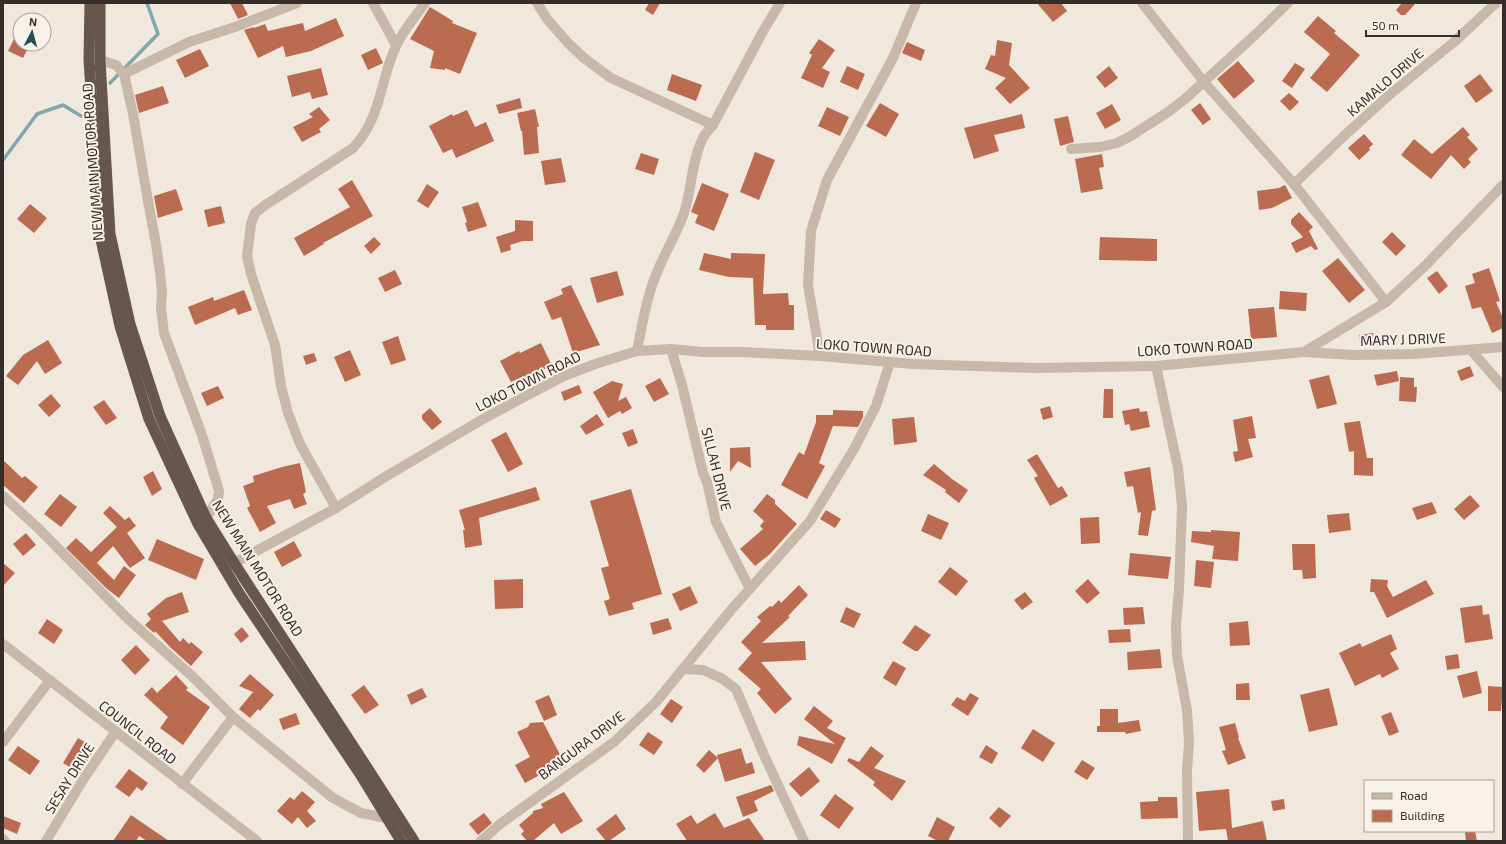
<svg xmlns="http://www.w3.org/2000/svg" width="1506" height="844" font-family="'Exo 2',sans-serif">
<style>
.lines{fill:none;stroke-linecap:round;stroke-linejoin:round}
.stream{stroke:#7fa8ab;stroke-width:3.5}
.building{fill:#bb6b50}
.minor{stroke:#c7b8aa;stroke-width:10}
.trunk{stroke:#66564e;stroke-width:11}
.labels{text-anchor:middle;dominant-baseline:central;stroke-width:4;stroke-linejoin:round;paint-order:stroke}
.street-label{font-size:14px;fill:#352d29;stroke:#f8f1e9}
</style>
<rect width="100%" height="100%" fill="#f0e7dd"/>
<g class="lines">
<g class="stream">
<polyline points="110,83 158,34 147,3"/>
<polyline points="3,160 37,114 63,105 81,116"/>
</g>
</g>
<g class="building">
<polygon points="230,3 242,3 248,15 238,19"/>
<polygon points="649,3 660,3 653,15 645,10"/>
<polygon points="1037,3 1061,3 1067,11 1053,22"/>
<polygon points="1402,3 1416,3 1405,15 1401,15 1396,10"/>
<polygon points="430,7 453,21 452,23 477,33 460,74 445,68 445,70 430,68 434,51 410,39"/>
<polygon points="1318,16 1336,31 1334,33 1360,55 1327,92 1310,78 1330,54 1304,32"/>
<polygon points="336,18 344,36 311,51 286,57 283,46 258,58 244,30 254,27 254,28 265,24 268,31 303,23 305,31"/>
<polygon points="20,27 20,44 30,44 23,58 8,51"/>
<polygon points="819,39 835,50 822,68 830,72 823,88 801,78 812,55 809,53"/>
<polygon points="997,40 1012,43 1009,65 1030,88 1010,104 995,88 1006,78 985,69 991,55 995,56"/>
<polygon points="907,42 925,50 921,61 902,53"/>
<polygon points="376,48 383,63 368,70 361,55"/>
<polygon points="200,49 209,66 185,78 176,60"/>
<polygon points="1238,61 1255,81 1234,99 1217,79"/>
<polygon points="1295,63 1305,69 1292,88 1282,81"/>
<polygon points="847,66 865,74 858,90 840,82"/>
<polygon points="1109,66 1118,78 1105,88 1096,77"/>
<polygon points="321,68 328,95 312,99 310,92 292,97 287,76"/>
<polygon points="672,74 702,85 696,101 667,90"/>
<polygon points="1480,74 1493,91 1476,103 1464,86"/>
<polygon points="163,86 169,103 139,113 135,95"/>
<polygon points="1289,93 1299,102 1290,111 1280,101"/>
<polygon points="520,98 522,108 499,114 496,105"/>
<polygon points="880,103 899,114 886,137 866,126"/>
<polygon points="1200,103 1211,119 1203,125 1191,110"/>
<polygon points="1112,104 1121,120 1105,129 1096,113"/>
<polygon points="319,107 330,120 319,129 321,132 302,142 293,127 313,117 309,114"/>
<polygon points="827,107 849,117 840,136 818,126"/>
<polygon points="535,109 539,127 537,127 539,153 524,155 522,131 521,131 517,113"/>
<polygon points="467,110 475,127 486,122 494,141 456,158 452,149 443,153 429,126 452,114 453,116"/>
<polygon points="1022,114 1025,128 994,135 999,151 974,159 964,128"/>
<polygon points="1068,116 1074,142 1060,146 1054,119"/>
<polygon points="1463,127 1470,135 1467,137 1478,149 1468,159 1471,162 1464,169 1451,155 1431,179 1401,155 1414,139 1432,154"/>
<polygon points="1364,134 1373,144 1369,148 1370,150 1359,160 1348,148"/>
<polygon points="755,152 775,160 759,200 740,192"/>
<polygon points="641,153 659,159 654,175 635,169"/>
<polygon points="1102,154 1104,167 1099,168 1103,189 1081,193 1075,159"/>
<polygon points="561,158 566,182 545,185 541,161"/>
<polygon points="352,180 373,216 323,243 324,244 304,256 294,238 350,207 338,189"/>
<polygon points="702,183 729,194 714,231 695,223 698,215 691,212"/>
<polygon points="427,184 439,192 428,208 417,201"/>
<polygon points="1285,185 1292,198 1272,208 1259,210 1257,191 1279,188"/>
<polygon points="176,189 183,210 158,218 154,196"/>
<polygon points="478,202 487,226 468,232 465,223 467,222 462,207"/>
<polygon points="30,204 47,218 34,233 17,219"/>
<polygon points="221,206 225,223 208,227 204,210"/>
<polygon points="1299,212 1313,227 1309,231 1318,249 1315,250 1311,246 1296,253 1291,243 1303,237 1291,224 1291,220"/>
<polygon points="515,220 533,221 533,241 523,241 510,245 511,250 501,253 496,237 515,231"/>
<polygon points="1392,232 1406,246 1396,256 1382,242"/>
<polygon points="374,237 381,244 371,254 364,246"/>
<polygon points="1100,237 1157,239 1157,261 1099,260"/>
<polygon points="704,253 731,259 731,253 765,254 763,294 788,293 789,305 794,305 794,330 766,330 766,325 755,325 753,278 729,277 699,270"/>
<polygon points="1338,258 1365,290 1349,303 1322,271"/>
<polygon points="1489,268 1500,301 1496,302 1503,318 1503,328 1492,333 1481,307 1472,309 1465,286 1475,283 1472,274"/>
<polygon points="395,270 402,284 385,292 378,278"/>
<polygon points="617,271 624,295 597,303 590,278"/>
<polygon points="1437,271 1448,286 1439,294 1427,278"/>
<polygon points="571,285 600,345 573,353 561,317 552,320 544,302 563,294 561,289"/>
<polygon points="244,290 252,310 238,315 235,308 195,325 188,307 213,297 214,301"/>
<polygon points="1280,291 1307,293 1306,311 1279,309"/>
<polygon points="1274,307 1277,337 1251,339 1248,309"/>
<polygon points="1373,333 1375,345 1360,347 1359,335"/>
<polygon points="398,336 406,360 391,365 382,342"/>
<polygon points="48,340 62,363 45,374 37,361 18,385 6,376 23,355"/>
<polygon points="541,343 552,366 525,378 524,376 511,382 500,361 519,351 520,353"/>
<polygon points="350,350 361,375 345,382 334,357"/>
<polygon points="314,353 317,361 306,365 303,356"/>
<polygon points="1470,366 1474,376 1461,381 1457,371"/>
<polygon points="1397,371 1399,381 1377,386 1374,375"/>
<polygon points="1329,375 1337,404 1317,409 1309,380"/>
<polygon points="1400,377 1414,378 1414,387 1417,387 1416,402 1399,401"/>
<polygon points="660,378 669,394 654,402 645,386"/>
<polygon points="612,381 623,384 618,401 626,397 632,408 622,414 620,411 608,418 593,392"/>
<polygon points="579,385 582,393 564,401 561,392"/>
<polygon points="218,386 224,398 207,406 201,393"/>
<polygon points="1104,389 1113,389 1113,418 1103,418"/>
<polygon points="51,394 61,406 49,417 38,405"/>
<polygon points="104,400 117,418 106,425 93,407"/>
<polygon points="1050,406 1053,417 1043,420 1040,409"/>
<polygon points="430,408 442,422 432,430 422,419 422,415"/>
<polygon points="1139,408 1140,412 1147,411 1150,427 1131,431 1129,424 1125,425 1122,411"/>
<polygon points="833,410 863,411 863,417 858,427 833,426 819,463 825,466 807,499 781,485 799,452 804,455 816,422 816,415 833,415"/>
<polygon points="597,414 604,425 586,435 580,426"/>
<polygon points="1252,416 1256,438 1248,439 1253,457 1235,462 1233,452 1238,451 1233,420"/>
<polygon points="914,417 917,442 894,445 892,419"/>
<polygon points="1360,421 1367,458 1373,458 1373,476 1354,475 1354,451 1349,452 1344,423"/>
<polygon points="633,429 638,443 628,447 622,433"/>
<polygon points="506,432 523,464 508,472 491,440"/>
<polygon points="750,447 751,468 738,461 730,472 730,448"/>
<polygon points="1037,454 1058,488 1062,486 1068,496 1050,506 1034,478 1038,476 1027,460"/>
<polygon points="3,460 22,478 25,476 38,487 24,503 3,485"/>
<polygon points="300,463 306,492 303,494 307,504 294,509 290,499 267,506 276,523 260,532 247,508 250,506 243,486 254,482 253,476 282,467"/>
<polygon points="934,464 952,479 968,490 959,503 945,492 946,490 923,475"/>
<polygon points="1150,467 1156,510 1152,511 1148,536 1138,535 1141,512 1138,513 1133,486 1127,487 1124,472"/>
<polygon points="153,471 162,489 152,496 143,477"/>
<polygon points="536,487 540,500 479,518 482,545 465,548 463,530 465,530 459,510"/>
<polygon points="631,489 662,594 632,603 634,609 609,616 604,601 610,599 601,568 609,566 590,501"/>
<polygon points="60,494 77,507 61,527 44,514"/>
<polygon points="767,494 775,500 775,504 797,524 770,554 755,566 740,549 763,529 760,526 764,521 753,511"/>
<polygon points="1470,495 1480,506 1464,520 1454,509"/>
<polygon points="1432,502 1437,513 1417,520 1412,508"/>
<polygon points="110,506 125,520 129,517 136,526 127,533 145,558 130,568 113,546 97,563 114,580 124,566 136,575 119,598 106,588 66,548 76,538 91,552 117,527 103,513"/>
<polygon points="826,510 841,519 835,528 820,519"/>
<polygon points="1349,513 1351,530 1329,533 1327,515"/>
<polygon points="928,514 949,523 941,540 921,531"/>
<polygon points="1099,517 1100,543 1081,544 1080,518"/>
<polygon points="1211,530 1240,532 1238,561 1212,559 1214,546 1191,542 1192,531 1211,532"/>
<polygon points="26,533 36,545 23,556 13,544"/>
<polygon points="157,539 204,559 196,580 148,560"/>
<polygon points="294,541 302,556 282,567 274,552"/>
<polygon points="1292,544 1315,544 1316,578 1303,579 1302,570 1293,570"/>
<polygon points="1130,553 1171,557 1168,579 1128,575"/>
<polygon points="1196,560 1214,562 1211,588 1194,586"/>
<polygon points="3,563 15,573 3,586"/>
<polygon points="950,567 968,581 956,596 938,582"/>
<polygon points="523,579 523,608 495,609 494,580"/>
<polygon points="1088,579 1100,593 1087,604 1075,591"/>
<polygon points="1371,579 1388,580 1387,586 1393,597 1426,580 1434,594 1387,618 1374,592 1370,592"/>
<polygon points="799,585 808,595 788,616 790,617 762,643 805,641 806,660 761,662 792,699 775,714 757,693 761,689 738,669 752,653 741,642 761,621 757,617 770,606 772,607 779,600 781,603"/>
<polygon points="690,586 698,603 680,611 672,594"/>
<polygon points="182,592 189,612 162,621 180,642 183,638 189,644 191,642 203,652 191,666 170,647 155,631 154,633 145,625 151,619 147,614 166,598"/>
<polygon points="1025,592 1033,602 1022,610 1014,600"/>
<polygon points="1482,605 1483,615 1489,614 1493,639 1465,643 1460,608"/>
<polygon points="846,607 861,614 854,628 840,622"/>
<polygon points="1143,607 1145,624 1124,625 1123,608"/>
<polygon points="668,618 672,629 653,635 650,623"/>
<polygon points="47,619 63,630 54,644 38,633"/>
<polygon points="1248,621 1250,645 1230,646 1229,623"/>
<polygon points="915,625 931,635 918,651 915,651 902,643"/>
<polygon points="242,627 249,636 241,643 234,634"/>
<polygon points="1130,629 1131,642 1109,643 1108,630"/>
<polygon points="1391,634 1397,649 1390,653 1399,669 1382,678 1380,674 1355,686 1339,653 1360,643 1362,647"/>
<polygon points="136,645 150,660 135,675 121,660"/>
<polygon points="1160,649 1162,668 1128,670 1127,652"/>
<polygon points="1458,654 1460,668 1447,670 1445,656"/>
<polygon points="893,661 906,668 896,686 883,678"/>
<polygon points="1477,671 1482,693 1463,698 1457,676"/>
<polygon points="250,674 274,695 260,711 258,709 250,718 239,709 253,692 239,686"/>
<polygon points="176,675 188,688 186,690 210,707 183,745 160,728 168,717 144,695 152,687 157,693"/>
<polygon points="1249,683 1250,700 1236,700 1236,684"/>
<polygon points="364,685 379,705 365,714 351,695"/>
<polygon points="1488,686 1503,687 1501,711 1488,711"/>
<polygon points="422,688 427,697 411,705 407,695"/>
<polygon points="1329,688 1338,725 1309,732 1300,695"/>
<polygon points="970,693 979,698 968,716 951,705 957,697 965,701"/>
<polygon points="549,695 557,715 544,721 535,701"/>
<polygon points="671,699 683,707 672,723 660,714"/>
<polygon points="814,706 833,721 827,728 846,738 832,764 797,745 799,736 835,744 804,719"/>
<polygon points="1100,709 1118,709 1118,723 1139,720 1141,731 1126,734 1125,732 1097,732 1097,726 1100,726"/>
<polygon points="1391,712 1399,732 1389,736 1381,716"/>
<polygon points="296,713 300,724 283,730 279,719"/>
<polygon points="543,722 566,766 555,772 554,769 547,773 547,771 525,783 515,765 530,757 517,732 528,727 530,723"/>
<polygon points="1235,723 1239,737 1238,738 1246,758 1228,765 1222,751 1226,750 1219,727"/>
<polygon points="1033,729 1055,743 1043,762 1021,748"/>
<polygon points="648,732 663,742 654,755 639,745"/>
<polygon points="78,738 95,748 80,773 63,763"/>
<polygon points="986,745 998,753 992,764 979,757"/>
<polygon points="18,746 40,761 30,775 8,760"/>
<polygon points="871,746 884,756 874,768 906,781 892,801 873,785 875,782 847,761 849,758 859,762"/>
<polygon points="741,748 746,764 752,762 755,773 725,782 717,755"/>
<polygon points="709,750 718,758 704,773 696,765"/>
<polygon points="1082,760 1095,768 1087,780 1074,772"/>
<polygon points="809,767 820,781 801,797 789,784"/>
<polygon points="129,769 148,783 142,791 137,787 129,797 115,787"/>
<polygon points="771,785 774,791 754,801 758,811 743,817 736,797"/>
<polygon points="1229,789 1232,828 1263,821 1267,841 1228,841 1226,829 1199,831 1196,792"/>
<polygon points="302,791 315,802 307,811 316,821 307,828 298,817 292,824 277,811 290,797 294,800"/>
<polygon points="564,792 583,821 561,834 554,823 533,841 527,841 521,834 524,831 519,825 533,813 533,811 543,808 541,804"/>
<polygon points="835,794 854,808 839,829 820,815"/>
<polygon points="1158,797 1177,797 1178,818 1141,819 1140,802 1158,801"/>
<polygon points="1284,799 1285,809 1273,811 1271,801"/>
<polygon points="999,807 1011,816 1000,828 989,818"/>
<polygon points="484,813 492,823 478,835 469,824"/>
<polygon points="715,813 724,828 749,818 765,841 687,841 676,824 691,815 697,824"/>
<polygon points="616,814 626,829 609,841 606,841 596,829"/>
<polygon points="131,815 169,841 147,841 139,836 136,841 113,841"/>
<polygon points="3,816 21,823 17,834 3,828"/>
<polygon points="937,817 955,827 948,841 938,841 928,836"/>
<polygon points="1475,831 1477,841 1466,841 1465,832"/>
</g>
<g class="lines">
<g class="minor">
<polyline points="373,3 396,45"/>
<polyline points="537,3 547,19 568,43 584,58 611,78 713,125"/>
<polyline points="1142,3 1204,82 1294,184 1386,302"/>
<polyline points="100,60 116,65 124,74 133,114 148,201 156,244 160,272 162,292 161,308 164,333 202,435 219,491 218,499 206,518"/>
<polyline points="124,74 189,42 235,27 297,3"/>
<polyline points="1071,149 1100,147 1117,143 1129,137 1168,112 1185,99 1255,35 1288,3"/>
<polyline points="1294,184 1344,136 1388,96 1454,42 1496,3"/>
<polyline points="671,349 682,385 703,473 707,482 716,522 750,589"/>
<polyline points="1471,350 1503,387"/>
<path d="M637,351C642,327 645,303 654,280C662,257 676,236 684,213C692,189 691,163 702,140C704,134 709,130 713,125L762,33L780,3"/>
<polyline points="1304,352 1354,355 1414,354 1503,347"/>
<polyline points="820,356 808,285 811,231 827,180 893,58 916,3"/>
<polyline points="1156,366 1178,468 1182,505 1179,590 1176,625 1177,656 1187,710 1189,742 1187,771 1188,841"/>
<polyline points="3,496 38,528 128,619 193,677 233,717 333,798 361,813 386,818"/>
<path d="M336,508L300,444L288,413L281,386L275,345L251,274L247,256L251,224L255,213L264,206L353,148C382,118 380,78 397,44C404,29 416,16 425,3"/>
<polyline points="234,563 336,508 385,477 483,419 537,390 564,376 598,363 637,351 671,349 703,352 742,352 820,356 913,364 1036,368 1156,366 1304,352 1386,302 1425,266 1475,214 1503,185"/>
<polyline points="3,644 257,841"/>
<polyline points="683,669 703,670 721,678 736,689 764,755 804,841"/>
<polyline points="3,742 50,680"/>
<polyline points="182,784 233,717"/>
<polyline points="3,839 5,841"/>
<polyline points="46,841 83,780 116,731"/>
<polyline points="481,841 500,824 614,742 656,702 731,610 810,521 854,449 876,406 890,362"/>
</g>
<g class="trunk">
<polyline points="90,3 89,59 100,235 120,326 149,419 198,524 239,593 360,774 401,841"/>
<polyline points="100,3 100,60 110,234 130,324 160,416 206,518 234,563 368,769 414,841"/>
</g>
</g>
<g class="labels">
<g class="street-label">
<text transform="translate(1385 82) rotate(-41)">KAMALO DRIVE</text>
<text transform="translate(92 162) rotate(-94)">NEW MAIN MOTOR ROAD</text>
<text transform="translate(1403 339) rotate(-2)">MARY J DRIVE</text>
<text transform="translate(874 347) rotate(4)">LOKO TOWN ROAD</text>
<text transform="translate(1195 347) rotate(-4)">LOKO TOWN ROAD</text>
<text transform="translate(528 381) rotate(-27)">LOKO TOWN ROAD</text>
<text transform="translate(717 469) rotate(76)">SILLAH DRIVE</text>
<text transform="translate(258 568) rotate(58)">NEW MAIN MOTOR ROAD</text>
<text transform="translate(138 732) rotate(38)">COUNCIL ROAD</text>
<text transform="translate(581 745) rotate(-37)">BANGURA DRIVE</text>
<text transform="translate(69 778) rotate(-58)">SESAY DRIVE</text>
</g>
</g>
<rect width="1506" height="844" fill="none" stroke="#352d29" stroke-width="8"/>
<rect x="1364" y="780" width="130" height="52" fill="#f8f1e9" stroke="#aaa39c"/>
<rect x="1372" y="793" width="20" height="6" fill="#c7b8aa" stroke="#aaa39c"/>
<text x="1400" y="800" font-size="12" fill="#352d29">Road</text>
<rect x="1372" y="810" width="20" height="12" fill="#bb6b50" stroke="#aaa39c"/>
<text x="1400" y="820" font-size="12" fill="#352d29">Building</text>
<g transform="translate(32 32) rotate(6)"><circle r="19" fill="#f8f1e9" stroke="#aaa39c"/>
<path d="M0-3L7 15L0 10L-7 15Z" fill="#224f53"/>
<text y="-6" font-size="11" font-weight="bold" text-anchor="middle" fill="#352d29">N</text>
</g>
<path d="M1366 30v6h93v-6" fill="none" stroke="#352d29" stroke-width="2"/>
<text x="1372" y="30" font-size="12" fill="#352d29" stroke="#f8f1e9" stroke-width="3" paint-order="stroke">50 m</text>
</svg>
